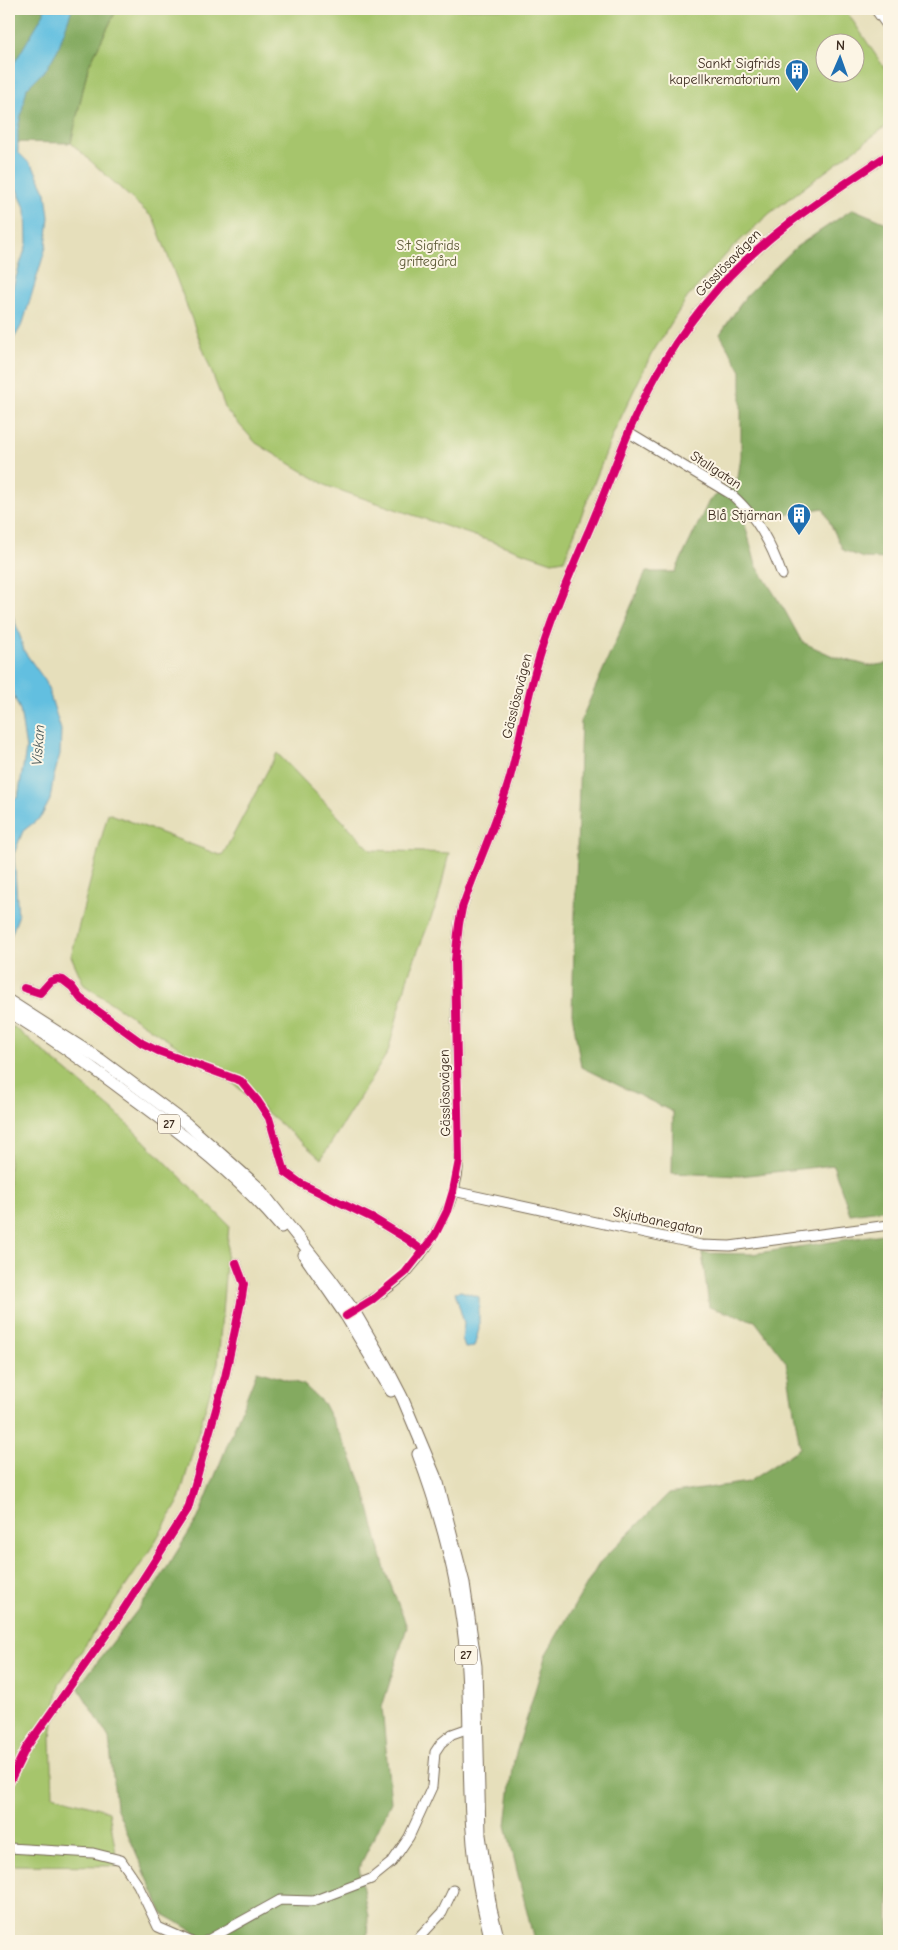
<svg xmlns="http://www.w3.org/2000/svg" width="898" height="1950" font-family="'Comic Neue',sans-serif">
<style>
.green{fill:#a6c56c;stroke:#707845;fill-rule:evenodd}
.forest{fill:#84aa60;stroke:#606a3f}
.water{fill:#62bfe0;stroke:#4e747f}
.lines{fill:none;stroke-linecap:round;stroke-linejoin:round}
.minor-casing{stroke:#776955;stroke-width:11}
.major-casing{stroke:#776955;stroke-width:13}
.minor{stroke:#fff;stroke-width:9}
.major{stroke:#fff;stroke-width:11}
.cycleway-casing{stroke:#fcf5e5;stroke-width:11}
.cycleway{stroke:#d6006c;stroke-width:8}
.labels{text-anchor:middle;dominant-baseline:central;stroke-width:4;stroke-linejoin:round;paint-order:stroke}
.shield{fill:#fcf5e5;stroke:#75675a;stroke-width:1}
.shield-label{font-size:12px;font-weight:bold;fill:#3b2a1e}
.poi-label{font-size:14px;fill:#3b2a1e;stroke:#fcf5e5;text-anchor:end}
.park-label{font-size:14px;fill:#5b5835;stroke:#fcf5e5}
.street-label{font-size:14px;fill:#3b2a1e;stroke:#fcf5e5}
.water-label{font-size:15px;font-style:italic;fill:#475758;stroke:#fcf5e5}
</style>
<rect width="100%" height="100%" fill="#fcf5e5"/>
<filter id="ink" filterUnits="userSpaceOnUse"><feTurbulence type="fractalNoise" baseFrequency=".02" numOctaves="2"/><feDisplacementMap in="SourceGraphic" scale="10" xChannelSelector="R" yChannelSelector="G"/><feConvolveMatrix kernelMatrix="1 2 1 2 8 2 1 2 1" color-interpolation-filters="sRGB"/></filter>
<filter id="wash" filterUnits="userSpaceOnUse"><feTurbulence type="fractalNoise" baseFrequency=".0096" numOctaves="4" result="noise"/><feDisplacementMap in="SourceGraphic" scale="20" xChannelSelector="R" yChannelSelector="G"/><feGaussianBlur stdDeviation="1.12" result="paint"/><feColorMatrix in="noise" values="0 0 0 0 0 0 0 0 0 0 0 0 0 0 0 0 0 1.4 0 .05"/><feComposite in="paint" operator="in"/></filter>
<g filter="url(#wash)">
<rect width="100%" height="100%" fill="#e6dfbb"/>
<g class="green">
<path d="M117,9H845L889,75V124L770,213L731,249L687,298L651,355L614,432L564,560L552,562L327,486L256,443L226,410L154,219L71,143L88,67ZM826,42H856V72H826Z"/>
<polygon points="277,753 371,850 449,853 438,900 408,976 388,1052 321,1159 233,1083 84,985 71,956 108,813 222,856"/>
<polygon points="13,1026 114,1111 229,1225 218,1364 178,1503 147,1555 59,1684 51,1737 53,1795 109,1811 118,1866 9,1865 9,1037"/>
</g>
<g class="forest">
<polygon points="9,9 117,9 88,67 71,143 9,142"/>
<polygon points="853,209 889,224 889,559 863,558 843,550 823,508 767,518 756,509 745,514 744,521 756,565 785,611 802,642 835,657 870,666 889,663 889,1209 850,1214 833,1165 740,1176 672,1173 673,1112 581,1067 572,1013 581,720 646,572 675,572 709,501 738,478 741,456 741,371 720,334 746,296 796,247"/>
<polygon points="889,1233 889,1941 535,1941 533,1937 506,1825 514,1760 546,1654 600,1562 668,1494 748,1482 800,1448 786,1362 755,1321 709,1307 702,1253 752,1254"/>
<polygon points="257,1371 304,1385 323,1403 351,1456 365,1492 385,1570 407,1627 382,1707 391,1802 359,1868 368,1916 367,1941 211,1941 163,1914 116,1807 109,1738 78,1687 153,1590 198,1518"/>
</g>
<g class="water">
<polygon points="44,9 72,9 58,49 47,68 27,88 18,129 18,152 34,168 46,193 49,217 46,247 23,323 9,347 9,299 27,243 26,210 9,172 9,75 13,65 44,13"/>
<polygon points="9,605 21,639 24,651 46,682 61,730 60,754 53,780 50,800 41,817 23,831 14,854 18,917 9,941 9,801 18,797 26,749 20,710 9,685"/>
<polygon points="461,1291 479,1297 479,1329 474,1347 465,1348 462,1339 464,1323 455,1292"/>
</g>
</g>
<g filter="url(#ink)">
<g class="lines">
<g class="minor-casing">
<g id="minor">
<polyline points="875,9 889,28"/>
<path d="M629,433L732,495C757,517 771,544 782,575"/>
<polyline points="24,988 40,993 51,981 57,979 63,980 72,987 80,998 142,1043 158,1051 241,1081 257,1100 269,1118 285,1172 300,1183 374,1219 407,1239 423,1251"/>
<polyline points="453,1191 701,1245 730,1246 889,1225"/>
<path d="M350,1314C369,1301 390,1289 406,1273C434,1242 457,1202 459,1160L455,960L459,924L462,908C477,865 496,824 509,781C519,745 525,708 535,672C548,624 569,576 589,530C613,474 632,414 664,362C680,335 700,309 720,286C771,230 827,196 889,154"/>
<polyline points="9,1783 26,1748 116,1621 188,1509 225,1377 242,1297 244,1284 236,1263"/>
<polyline points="9,1848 93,1853 121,1860 138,1885 158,1927 190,1941"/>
<polyline points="206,1941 280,1900 313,1901 371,1879 392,1862 409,1837 432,1787 435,1752 441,1743 452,1734 469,1728"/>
<polyline points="416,1941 442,1913 453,1890"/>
</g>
</g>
<g class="major-casing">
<g id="major">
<polyline points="9,1001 101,1060 187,1124 258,1187 330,1278 354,1311 386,1366 402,1397 438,1483 464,1583 476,1666 480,1835 491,1909 499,1941"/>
<path d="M9,1012C51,1037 92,1067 132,1097C185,1136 238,1176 281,1227"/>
<polyline points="304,1255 346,1316 391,1391"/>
<path d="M418,1454C442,1518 460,1587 466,1656C471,1713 467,1772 472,1830C474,1868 482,1904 491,1941"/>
</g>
</g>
<use href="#minor" class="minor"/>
<use href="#major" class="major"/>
<g class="cycleway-casing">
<g id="cycleway">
<polyline points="24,988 40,993 51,981 57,979 63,980 72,987 80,998 142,1043 158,1051 241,1081 257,1100 269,1118 285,1172 300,1183 374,1219 407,1239 423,1251"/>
<path d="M346,1316L372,1300L405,1273L435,1235L447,1211L453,1191L459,1160L455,960L459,924L462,908C477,865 496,824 509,781C519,745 525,708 535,672C548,624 569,576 589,530C613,474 632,414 664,362C680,335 700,309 720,286C771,230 827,196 889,154"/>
<polyline points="9,1783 26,1748 116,1621 188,1509 225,1377 242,1297 244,1284 236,1263"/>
</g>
</g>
<use href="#cycleway" class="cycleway"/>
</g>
</g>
<defs>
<g id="building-pin" transform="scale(1.25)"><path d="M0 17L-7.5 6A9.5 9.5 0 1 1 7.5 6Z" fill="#1f6fb2" stroke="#fcf5e5"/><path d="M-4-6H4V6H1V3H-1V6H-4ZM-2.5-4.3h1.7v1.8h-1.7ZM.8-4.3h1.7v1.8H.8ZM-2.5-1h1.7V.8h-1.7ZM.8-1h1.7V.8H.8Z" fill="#fff"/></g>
</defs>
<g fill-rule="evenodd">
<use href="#building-pin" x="797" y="71"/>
<use href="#building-pin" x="799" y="515"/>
</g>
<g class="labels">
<g class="shield">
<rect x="158" y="1114.5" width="22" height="19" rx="4"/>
<rect x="455" y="1645.5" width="22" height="19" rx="4"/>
</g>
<g class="shield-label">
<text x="169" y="1124">27</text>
<text x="466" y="1655">27</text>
</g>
<g class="poi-label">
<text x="780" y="63">Sankt Sigfrids<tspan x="780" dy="16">kapellkrematorium</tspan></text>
<text x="782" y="515">Blå Stjärnan</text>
</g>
<g class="park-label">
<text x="428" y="245">S:t Sigfrids<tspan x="428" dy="16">griftegård</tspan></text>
</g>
<g class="street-label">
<text transform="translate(728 263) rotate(-46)">Gässlösavägen</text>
<text transform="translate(716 470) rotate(33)">Stallgatan</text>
<text transform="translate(517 696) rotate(-76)">Gässlösavägen</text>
<text transform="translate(445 1093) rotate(-91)">Gässlösavägen</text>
<text transform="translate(658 1221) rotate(12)">Skjutbanegatan</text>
</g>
<g class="water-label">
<text transform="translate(38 745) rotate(-86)">Viskan</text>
</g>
</g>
<rect width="898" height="1950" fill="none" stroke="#fcf5e5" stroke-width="30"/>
<g transform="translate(840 58) rotate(2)"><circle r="24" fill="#fcf5e5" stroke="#afa495"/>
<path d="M0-4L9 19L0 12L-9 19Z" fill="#1f6fb2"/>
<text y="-8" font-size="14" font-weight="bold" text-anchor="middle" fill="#3b2a1e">N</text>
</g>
</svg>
